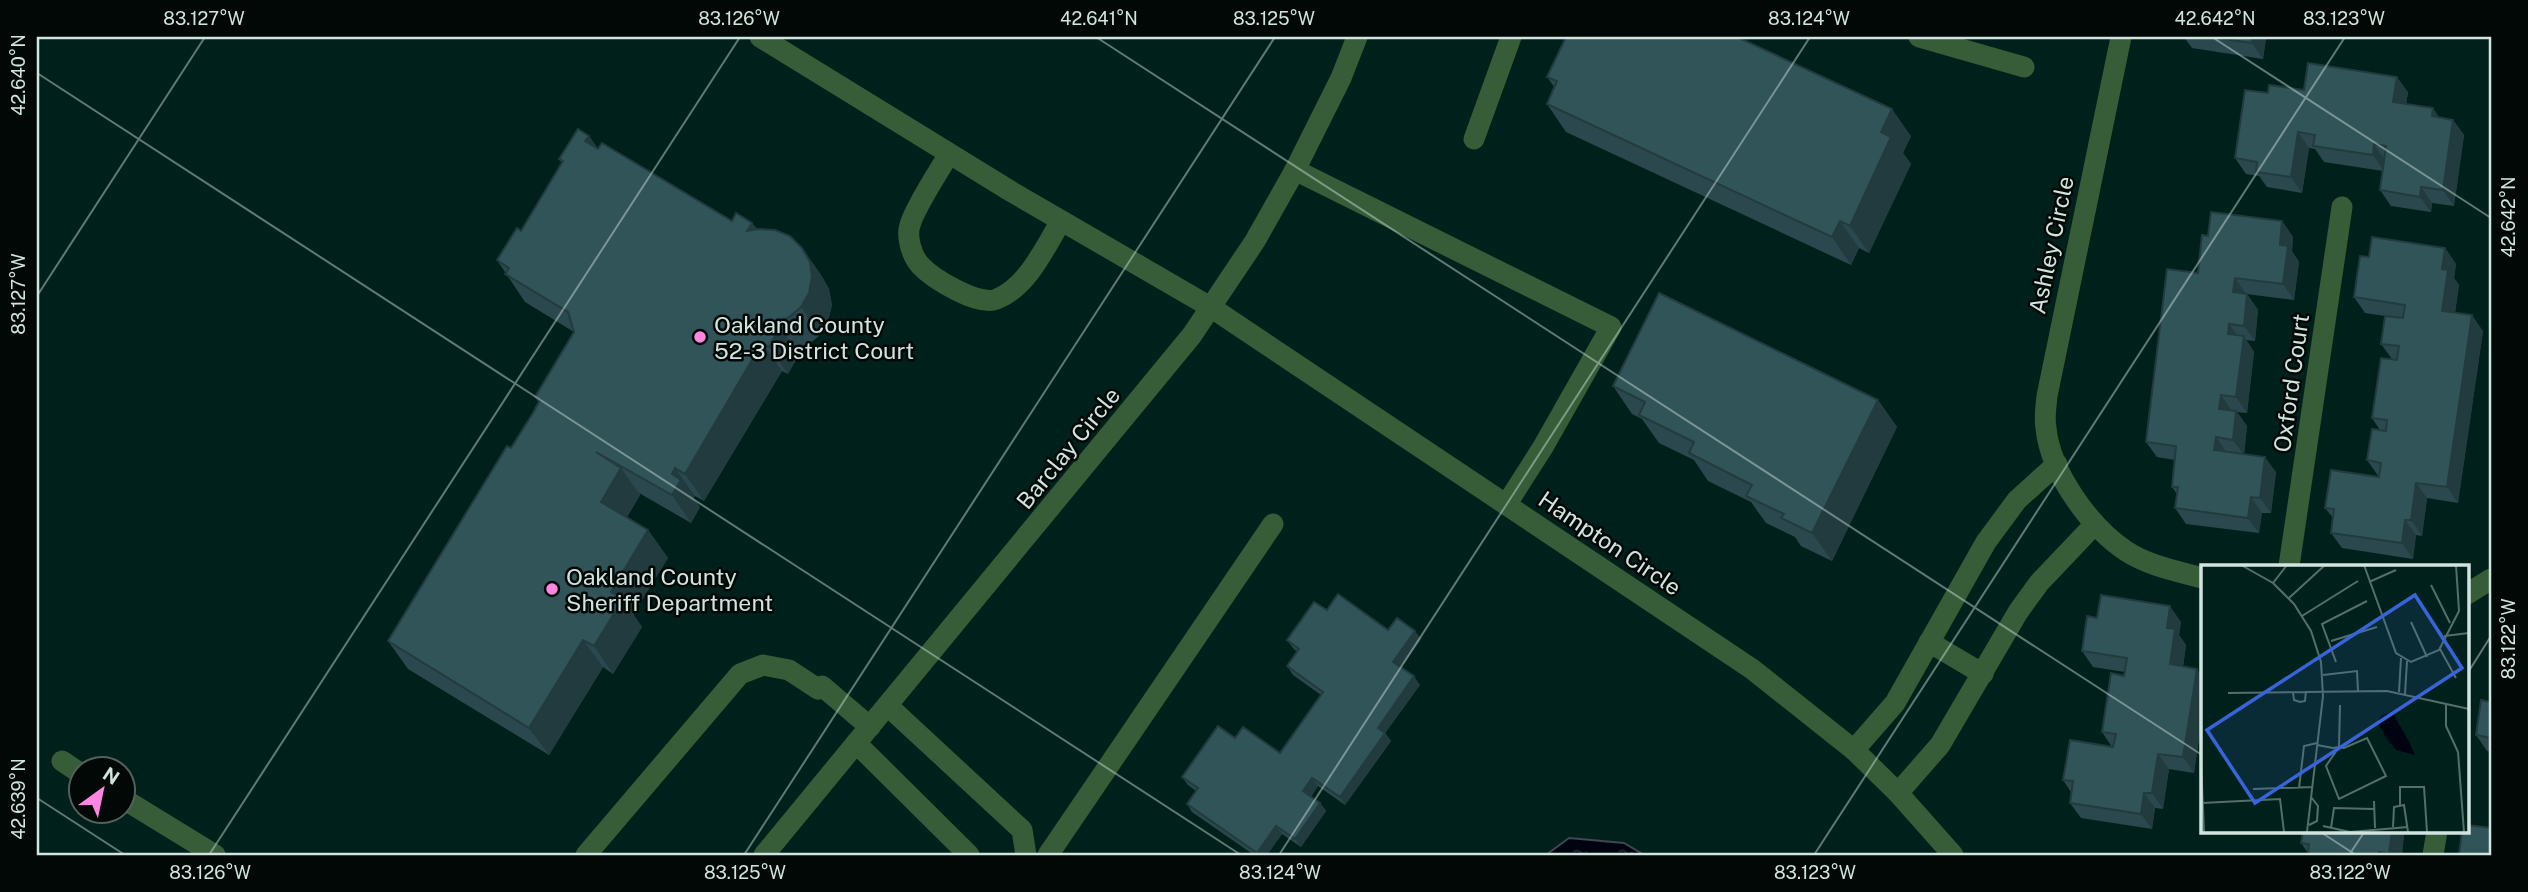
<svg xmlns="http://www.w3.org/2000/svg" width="2528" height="892" font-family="'Public Sans',sans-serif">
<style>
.water{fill:url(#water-ripples);stroke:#3f474f;stroke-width:2}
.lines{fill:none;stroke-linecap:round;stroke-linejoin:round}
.minor{stroke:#365c38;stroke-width:21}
.wall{fill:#2a484d}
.shaded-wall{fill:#223b3e}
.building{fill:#315459;stroke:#223b3e;stroke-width:2}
.ticks{fill:none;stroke:#d2e4df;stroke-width:2;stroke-opacity:0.45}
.poi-dot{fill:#fe85e0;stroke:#010806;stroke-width:2.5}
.labels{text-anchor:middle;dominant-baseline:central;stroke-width:5;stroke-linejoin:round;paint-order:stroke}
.street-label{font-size:23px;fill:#d2e4df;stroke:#010806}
.poi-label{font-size:23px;fill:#d2e4df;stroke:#010806;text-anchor:start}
.inset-road{fill:none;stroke:#546f69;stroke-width:2}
.view{fill:#3864d9;fill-opacity:0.15;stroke:#3864d9;stroke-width:3.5}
.inset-edge{fill:none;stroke:#d2e4df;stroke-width:3.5}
.neatline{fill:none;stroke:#d2e4df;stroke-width:2.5}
.ticks-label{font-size:18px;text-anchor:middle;fill:#d2e4df}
</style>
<defs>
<pattern id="water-ripples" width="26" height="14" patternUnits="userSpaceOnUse" patternTransform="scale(1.75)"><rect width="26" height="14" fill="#000411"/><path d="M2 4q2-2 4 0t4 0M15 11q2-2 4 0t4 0" fill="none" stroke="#242833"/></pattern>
</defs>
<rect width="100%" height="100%" fill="#00211b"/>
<polygon class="water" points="1569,838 1624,843 1644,855 1546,855"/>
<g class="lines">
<g class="minor">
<polyline points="760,37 1012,192 1212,308 1752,669 1854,750 1898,793 1953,855"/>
<polyline points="1919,37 2024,67"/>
<path d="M2121,37L2047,396C2046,406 2044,418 2046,428C2050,472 2090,527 2126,551C2149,566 2177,571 2202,578"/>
<polyline points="1474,139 1511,37"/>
<path d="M949,154C939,171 915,207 910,225C906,237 912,256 920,265C933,279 979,307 997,299C1028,286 1044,249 1061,221"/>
<polyline points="1295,170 1611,327 1543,447 1506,505"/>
<polyline points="2289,566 2342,207"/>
<polyline points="2467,594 2491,579"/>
<polyline points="1929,642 1983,674"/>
<polyline points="888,706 1022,830 1026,855"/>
<polyline points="856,743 969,855"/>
<polyline points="1854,750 1895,703 1986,542 2017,500 2057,464"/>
<polyline points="62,761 80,773"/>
<polyline points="1898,793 1940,745 2018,612 2039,583 2095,524"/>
<polyline points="122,798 215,855"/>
<polyline points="586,855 740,674 763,665 789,670 818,689 822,686 870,727"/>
<polyline points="764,855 1192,335 1255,241 1295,170 1341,78 1357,37"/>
<polyline points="1048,855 1273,524"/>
<polyline points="2433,855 2437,831"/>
</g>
</g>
<g class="wall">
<polygon points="2184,37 2274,37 2274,38 2266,38 2263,59 2192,48"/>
<polygon points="1547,77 1911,136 1903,153 1911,164 1869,253 1859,248 1851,265 1566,132 1547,104 1555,88"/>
<polygon points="2304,90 2408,92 2406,104 2440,117 2453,120 2464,135 2454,206 2432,203 2431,212 2391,206 2380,190 2383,171 2324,162 2315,149 2309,148 2302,193 2267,187 2259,176 2246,174 2235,158 2268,93"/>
<polygon points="589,136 598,149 732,221 752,223 757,229 802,248 821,275 829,289 832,305 828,321 820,335 808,345 795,349 799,355 788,374 782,371 704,501 695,496 693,498 700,507 691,523 639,493 640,495 627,517 648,530 668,558 633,614 642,627 613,674 603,667 549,755 408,669 388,641 539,403 535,397 574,332 525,302 497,260 521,231 562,163 559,159"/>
<polygon points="2282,221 2293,237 2292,251 2299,262 2294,300 2246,294 2247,294 2258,310 2255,341 2246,340 2254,352 2247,413 2237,412 2247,426 2244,454 2276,472 2271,513 2262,513 2259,533 2186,524 2175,508 2177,494 2172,487 2175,460 2157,457 2146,442 2198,273 2208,236"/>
<polygon points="2445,248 2456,264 2454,278 2459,285 2455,313 2483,331 2458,503 2427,498 2422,536 2416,535 2413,559 2342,548 2331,533 2333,518 2325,508 2379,477 2367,460 2380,430 2372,418 2392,359 2381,344 2385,316 2365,313 2354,297 2369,257"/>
<polygon points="1613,386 1878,400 1897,427 1832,561 1801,546 1795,537 1766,523 1751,502 1708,481 1694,460 1659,443 1642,419 1632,414"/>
<polygon points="1327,610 1388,630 1421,639 1401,667 1420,685 1385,733 1391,741 1345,805 1318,786 1311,797 1320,803 1326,811 1301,847 1282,834 1267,855 1254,855 1192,812 1187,804 1196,791 1188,785 1182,777 1235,738 1280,753 1321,695 1293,675 1287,666 1297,652 1293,648 1287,640"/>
<polygon points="2097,618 2181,622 2179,635 2186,645 2183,667 2197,669 2202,677 2202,718 2194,773 2169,769 2163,809 2155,808 2152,829 2081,818 2070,803 2071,792 2063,780 2112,747 2102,732 2125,672 2093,667 2082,651"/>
<polygon points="2491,702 2491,752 2487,751 2476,735"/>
<polygon points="2303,831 2402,831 2404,834 2402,855 2308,855 2308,853 2301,843"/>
</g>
<g class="shaded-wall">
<polygon points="2252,37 2266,38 2263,59 2252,43"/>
<polygon points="2397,77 2408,92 2404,118 2393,102"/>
<polygon points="2433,108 2444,124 2432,116"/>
<polygon points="1892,109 1911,136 1903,153 1911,164 1869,253 1850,226 1881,132"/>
<polygon points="2453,120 2464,135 2454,206 2443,190"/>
<polygon points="2298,132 2309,148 2302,193 2291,177"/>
<polygon points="589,136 608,163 585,141"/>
<polygon points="2374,144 2385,160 2384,171 2373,155"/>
<polygon points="2421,187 2432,203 2431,212 2420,197"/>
<polygon points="1840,221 1859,248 1851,265 1832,237"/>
<polygon points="2282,221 2293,237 2292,251 2299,262 2294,300 2283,284 2280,245"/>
<polygon points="752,223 771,250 747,231"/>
<polygon points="802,248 821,275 829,289 832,305 828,321 820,335 801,307"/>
<polygon points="2445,248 2456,264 2454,278 2459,285 2453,326 2442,311 2442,269"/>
<polygon points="2235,278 2246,294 2233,292"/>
<polygon points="2247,294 2258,310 2255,341 2244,326"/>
<polygon points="2472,315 2483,331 2458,503 2447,487"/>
<polygon points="2229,324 2240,339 2228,334"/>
<polygon points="780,327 799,355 788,374 769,347"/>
<polygon points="2244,336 2254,352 2247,413 2236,397"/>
<polygon points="762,343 782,371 704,501 685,474"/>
<polygon points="2221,395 2232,411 2219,409"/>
<polygon points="1878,400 1897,427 1832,561 1812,533"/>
<polygon points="2236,411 2247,426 2244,455 2233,440"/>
<polygon points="2216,437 2227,453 2214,450"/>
<polygon points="2265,457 2276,472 2271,513 2260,498"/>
<polygon points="621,468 640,495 620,529 601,502"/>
<polygon points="675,468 695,496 693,498 700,507 691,523 672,495 672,474"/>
<polygon points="2416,483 2427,498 2422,536 2411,520"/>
<polygon points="2251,497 2262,513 2259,533 2248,518"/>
<polygon points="2405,520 2416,535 2413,559 2402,543"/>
<polygon points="648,530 668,558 633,614 642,627 613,674 594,646 611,592"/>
<polygon points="2170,606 2181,622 2179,635 2186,645 2181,680 2170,664 2167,628"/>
<polygon points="1415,631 1421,639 1399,670 1393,662"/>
<polygon points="583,640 603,667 549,755 529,728"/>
<polygon points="2197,669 2202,677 2202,718 2194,773 2183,757"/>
<polygon points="1414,676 1420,685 1385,733 1391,741 1345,805 1340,797 1378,728"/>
<polygon points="2158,754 2169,769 2163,809 2152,793"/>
<polygon points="1312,778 1318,786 1309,799 1303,791"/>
<polygon points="2144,793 2155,808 2152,829 2141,814"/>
<polygon points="1320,803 1326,811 1301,847 1295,839"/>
<polygon points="1276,826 1282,834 1267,855 1258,855 1257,853"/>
<polygon points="2392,831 2402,831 2404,834 2402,855 2390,855 2389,854"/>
</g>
<g class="building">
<polygon points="1566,37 1737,37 1892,109 1881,132 1891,137 1850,226 1840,221 1832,237 1547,104 1557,81 1547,77"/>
<polygon points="2212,37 2252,37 2252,43"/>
<polygon points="2308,63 2397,77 2393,102 2433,108 2432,116 2453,120 2443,190 2421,187 2420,197 2380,190 2386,146 2374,144 2373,155 2313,146 2315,135 2298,132 2291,177 2256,172 2257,162 2235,158 2245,90 2268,93 2269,85 2304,90"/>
<polygon points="578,129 589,136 585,141 598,149 602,143 732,221 736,213 752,223 747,231 759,229 775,230 790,236 802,248 810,262 812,277 809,293 801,307 788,318 773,323 780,327 769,347 762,343 685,474 675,468 672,474 681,480 672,495 596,452 621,468 601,502 648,530 611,592 623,599 594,646 583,640 529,728 388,641 507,446 511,448 533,413 540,400 535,397 574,332 568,312 505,274 509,268 497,260 517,228 521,231 563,161 559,159"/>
<polygon points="2211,212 2282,221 2280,245 2288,246 2283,284 2235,278 2233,292 2247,294 2244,326 2229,324 2228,334 2244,336 2236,397 2221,395 2219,409 2236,411 2233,440 2216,437 2214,450 2265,457 2260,498 2251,497 2248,518 2175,508 2178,487 2172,487 2176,446 2146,442 2167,269 2198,273 2202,235 2208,236"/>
<polygon points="2372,237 2445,248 2442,269 2448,270 2442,311 2472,315 2447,487 2416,483 2411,520 2405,520 2402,543 2331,533 2334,509 2325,508 2331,470 2379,477 2381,463 2367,460 2372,429 2386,431 2387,420 2372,418 2381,358 2397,360 2399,346 2381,344 2385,316 2403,318 2405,305 2354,297 2360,256 2369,257"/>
<polygon points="1659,293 1878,400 1812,533 1781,518 1784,514 1746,496 1752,485 1689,453 1694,442 1639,415 1645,402 1613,386"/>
<polygon points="1338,594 1388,630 1397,618 1415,631 1393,662 1414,676 1378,728 1385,733 1340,797 1312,778 1303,791 1320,803 1295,839 1276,826 1257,853 1187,804 1198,788 1182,777 1218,726 1235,738 1243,727 1280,753 1323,692 1287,666 1299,649 1287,640 1314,602 1327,610"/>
<polygon points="2101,595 2170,606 2167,628 2175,629 2170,664 2197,669 2183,757 2158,754 2152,793 2144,793 2141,814 2070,803 2073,781 2063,780 2070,740 2113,747 2116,734 2102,732 2111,673 2124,676 2127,658 2082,651 2087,616 2097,618"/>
<polygon points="2481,700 2491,702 2491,738 2476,735"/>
<polygon points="2467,825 2491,828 2491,855 2459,855 2462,831 2467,831"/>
<polygon points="2303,831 2392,831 2389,854 2379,852 2378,855 2308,855 2309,844 2301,843"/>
</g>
<path class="ticks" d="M1096,37L2202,755M2212,37L2491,218M37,73L1241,855M37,296L205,37M2467,674L2491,636M37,798L125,855M2319,831L2356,855M209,855L740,37M744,855L1275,37M1279,855L1810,37M1814,855L2345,37M2349,855L2365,831"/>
<g class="poi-dot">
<circle cx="700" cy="337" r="7"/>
<circle cx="552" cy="589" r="7"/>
</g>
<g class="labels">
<g class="street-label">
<text transform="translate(2051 245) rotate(-78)">Ashley Circle</text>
<text transform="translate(2291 383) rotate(-82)">Oxford Court</text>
<text transform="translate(1068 448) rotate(-51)">Barclay Circle</text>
<text transform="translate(1610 543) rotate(34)">Hampton Circle</text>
</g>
<g class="poi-label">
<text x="714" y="324">Oakland County<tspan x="714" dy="26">52-3 District Court</tspan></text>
<text x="566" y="576">Oakland County<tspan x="566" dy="26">Sheriff Department</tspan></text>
</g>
</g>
<g transform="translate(2201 565)">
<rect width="268" height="268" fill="#00211b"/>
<path d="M191,147L209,178L214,190L195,185L184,171L177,157L180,150Z" fill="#000411"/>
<path class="inset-road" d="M40,0L72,18L93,39L110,66L120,97L122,131L106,267M163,0L195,88L210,97L238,85L258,46L255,0M168,17L195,5M72,18L86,0M230,20L249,58M88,33L124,0M101,51L157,16M210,57L226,92M243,71L268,68M130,76L176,62M239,84L255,113M135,97L121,59L166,36M122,110L156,106L157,126M92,127L93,135L99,137L104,136L105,126M198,127L200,93M27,128L186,126L268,144M204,129L206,96M245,140V161L257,187L263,267M116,180L132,183L138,182L143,183L166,173L185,211L138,234L125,201L138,182L139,140M0,196L3,267M98,223L103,181L116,178M52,224L112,222M173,236L174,263M1,238L79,234L83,267M199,240V222H223L226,267M108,260L116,256L117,241L110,232M122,261L149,267M192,262L193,242L203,240L207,267M130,263L133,243L173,244M149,267L207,262"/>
<path class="view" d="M214,30L261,103L54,238L6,165Z"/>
<rect width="268" height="268" class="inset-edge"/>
</g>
<rect width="2528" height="892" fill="none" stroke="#010806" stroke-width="77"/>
<g transform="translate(102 790) rotate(33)"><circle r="33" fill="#010806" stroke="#55605d" stroke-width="2"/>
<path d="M0-5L12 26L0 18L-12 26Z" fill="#fe85e0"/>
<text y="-10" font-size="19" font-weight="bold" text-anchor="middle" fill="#d2e4df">N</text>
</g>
<rect x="38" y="38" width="2452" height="816" class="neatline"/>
<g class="ticks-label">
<text x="204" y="25">83.127°W</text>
<text x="739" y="25">83.126°W</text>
<text x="1099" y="25">42.641°N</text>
<text x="1274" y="25">83.125°W</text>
<text x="1809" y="25">83.124°W</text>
<text x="2215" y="25">42.642°N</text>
<text x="2344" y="25">83.123°W</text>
<text transform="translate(19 75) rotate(-90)" y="6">42.640°N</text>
<text transform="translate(2509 217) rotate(-90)" y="6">42.642°N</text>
<text transform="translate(19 294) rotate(-90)" y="6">83.127°W</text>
<text transform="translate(2509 639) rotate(-90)" y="6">83.122°W</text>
<text transform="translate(19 799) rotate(-90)" y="6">42.639°N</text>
<text x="210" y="879">83.126°W</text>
<text x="745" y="879">83.125°W</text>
<text x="1280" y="879">83.124°W</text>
<text x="1815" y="879">83.123°W</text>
<text x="2350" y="879">83.122°W</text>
</g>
</svg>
